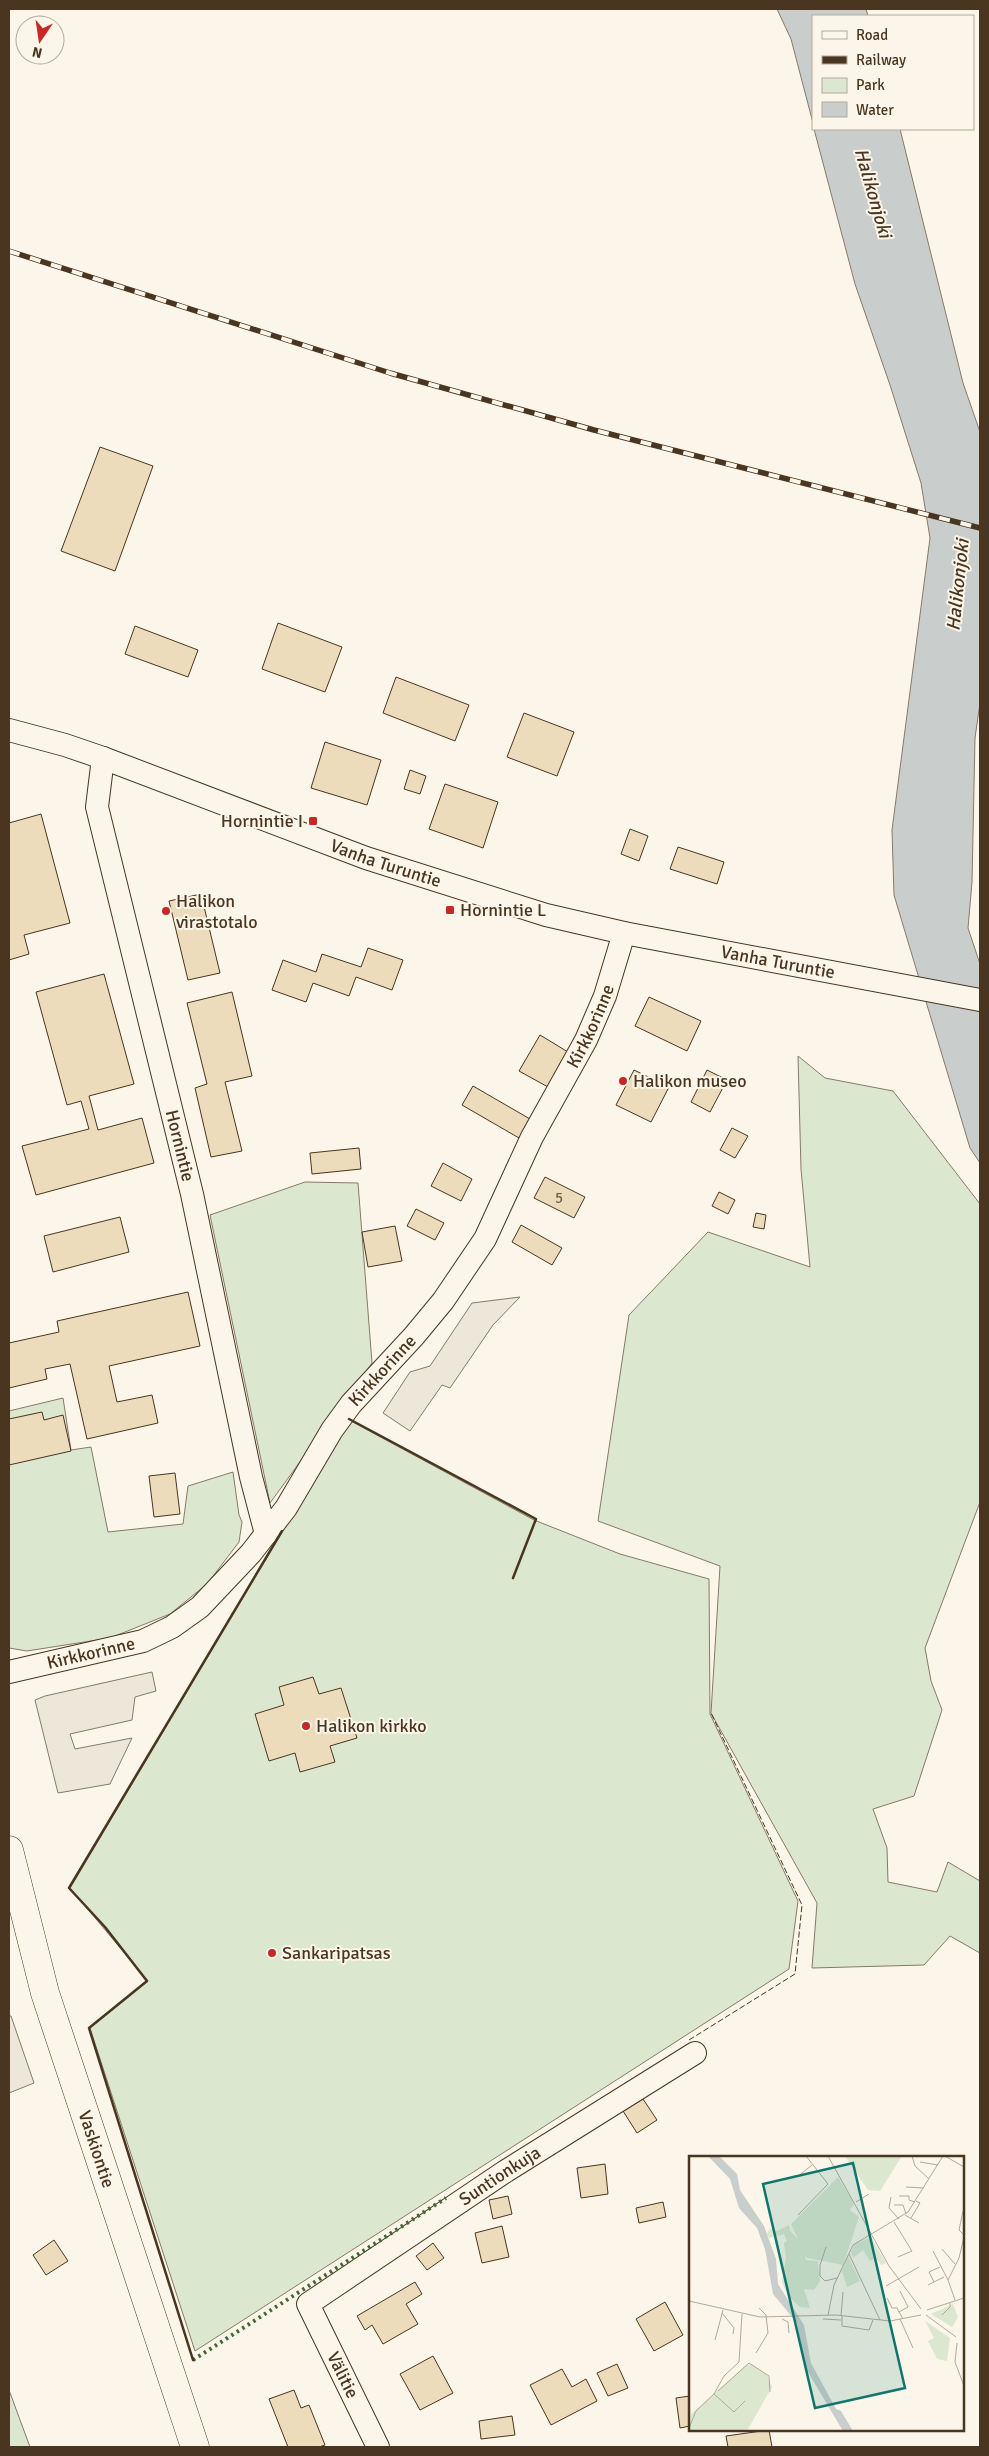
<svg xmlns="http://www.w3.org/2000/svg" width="989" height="2456" font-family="Signika,sans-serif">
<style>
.green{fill:#dce7d0;stroke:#887966}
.parking{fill:#ede7d9;stroke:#887966}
.water{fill:#c9cecd;stroke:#887966}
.building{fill:#ecdcbc;stroke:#4a3520}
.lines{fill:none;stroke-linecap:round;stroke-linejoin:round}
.minor-casing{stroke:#4a3520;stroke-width:24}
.major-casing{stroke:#4a3520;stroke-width:29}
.minor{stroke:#fbf6e9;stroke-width:22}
.major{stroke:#fbf6e9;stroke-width:28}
.rail-casing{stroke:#4a3520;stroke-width:5.5}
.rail{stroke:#fbf6e9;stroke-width:4;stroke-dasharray:11;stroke-linecap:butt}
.hedge{stroke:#436837;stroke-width:4;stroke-dasharray:2.5 4;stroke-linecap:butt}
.fence{stroke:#4a3520;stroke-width:1;stroke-dasharray:6 2.5;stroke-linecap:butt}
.wall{stroke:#4a3520;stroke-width:2.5}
.poi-dot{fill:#c62828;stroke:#fbf6e9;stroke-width:2}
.labels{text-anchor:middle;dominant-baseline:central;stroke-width:4;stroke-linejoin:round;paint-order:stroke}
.number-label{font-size:15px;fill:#725f47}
.poi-label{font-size:18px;fill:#4a3520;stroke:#fbf6e9;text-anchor:start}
.street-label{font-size:18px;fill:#4a3520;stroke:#fbf6e9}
.water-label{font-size:19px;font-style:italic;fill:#4a3520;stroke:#fbf6e9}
.inset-road{fill:none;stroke:#b4a999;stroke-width:1}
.view{fill:#0f766e;fill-opacity:0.15;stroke:#0f766e;stroke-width:2.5}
.inset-edge{fill:none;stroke:#4a3520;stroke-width:2.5}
</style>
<rect width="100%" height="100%" fill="#fbf6e9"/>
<g class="green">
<polygon points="798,1056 825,1078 893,1091 980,1204 980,1502 925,1648 931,1681 942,1710 914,1796 873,1809 887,1848 888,1882 937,1892 948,1862 980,1881 980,1953 950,1936 924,1965 812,1968 817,1903 711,1713 720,1566 598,1521 629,1315 708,1232 810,1267 801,1169"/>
<polygon points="305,1182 358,1183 372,1363 270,1503 210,1215"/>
<polygon points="63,1398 71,1450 91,1447 108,1532 183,1524 188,1486 233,1472 239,1515 242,1522 239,1542 207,1584 170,1614 110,1638 27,1651 9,1648 9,1411"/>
<polygon points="349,1420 534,1520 620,1554 709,1579 710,1714 798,1901 789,1969 195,2351 90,2028 148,1981 70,1888"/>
<polygon points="9,2390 30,2447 9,2447"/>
</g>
<g class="parking">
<polygon points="520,1297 493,1325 450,1388 442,1385 410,1431 383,1413 410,1372 430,1366 472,1303"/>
<polygon points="152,1672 156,1691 135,1697 132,1720 70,1734 75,1749 132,1738 110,1784 58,1793 35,1700 45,1696"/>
<polygon points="9,2016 11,2016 34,2083 9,2093"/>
</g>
<g class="water">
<polygon points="777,9 866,9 868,16 813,16 813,123 791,39"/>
<polygon points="814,129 900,129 963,383 980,432 980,703 975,738 972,882 968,928 980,964 980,1163 970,1148 894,895 892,830 930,538 921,483 890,385 855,284"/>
</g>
<g class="building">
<polygon points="100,447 153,466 115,571 61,551"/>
<polygon points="278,623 342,647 325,692 262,669"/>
<polygon points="135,626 198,650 188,677 125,654"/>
<polygon points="396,677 469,705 455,741 383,713"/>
<polygon points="524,713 574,732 557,776 507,757"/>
<polygon points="325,742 381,760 367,805 311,788"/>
<polygon points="410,770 426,776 420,794 404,789"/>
<polygon points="445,784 498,802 483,848 429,829"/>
<polygon points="41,814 70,923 24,935 29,954 9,960 9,823"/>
<polygon points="630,829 648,836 639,861 621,854"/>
<polygon points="678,847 724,862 717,884 670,869"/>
<polygon points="201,894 220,973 188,980 169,901"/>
<polygon points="368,948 403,960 392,990 356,977 349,996 313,983 306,1002 272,990 283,960 316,972 322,954 361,967"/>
<polygon points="104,974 134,1084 89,1096 98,1130 142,1118 154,1163 36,1195 22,1146 89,1129 81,1101 67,1105 36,992"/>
<polygon points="232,992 252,1076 225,1082 242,1151 211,1157 195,1088 207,1084 187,1003"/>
<polygon points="649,997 701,1021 687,1051 635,1026"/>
<polygon points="540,1035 568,1052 548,1087 519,1071"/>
<polygon points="634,1070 669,1087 651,1122 616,1105"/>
<polygon points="707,1070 727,1080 710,1112 691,1102"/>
<polygon points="473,1086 530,1119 519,1138 462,1105"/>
<polygon points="732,1128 748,1136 735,1158 720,1150"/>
<polygon points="359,1148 361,1169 312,1174 310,1153"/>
<polygon points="443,1163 472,1179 461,1201 431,1186"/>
<polygon points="545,1177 585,1197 574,1218 534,1198"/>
<polygon points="719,1192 735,1200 728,1214 712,1206"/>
<polygon points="416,1209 444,1223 435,1240 407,1226"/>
<polygon points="756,1213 766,1215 764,1229 753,1227"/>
<polygon points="120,1217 129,1252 53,1272 44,1236"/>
<polygon points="521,1225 562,1248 552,1265 512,1242"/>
<polygon points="395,1226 402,1261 368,1267 362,1232"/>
<polygon points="188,1292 200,1346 109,1366 117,1402 152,1395 158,1423 87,1439 70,1364 45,1369 47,1379 9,1388 9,1343 59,1332 57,1321"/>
<polygon points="42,1412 44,1420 63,1415 71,1451 9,1465 9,1419"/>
<polygon points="175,1473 180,1514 154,1517 149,1476"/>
<polygon points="313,1677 319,1694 341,1688 357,1738 330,1746 335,1762 300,1772 295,1753 269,1761 255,1714 284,1705 279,1687"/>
<polygon points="643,2099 657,2120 637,2133 623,2111"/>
<polygon points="605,2164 608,2194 581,2198 577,2168"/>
<polygon points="508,2196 512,2214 493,2219 489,2200"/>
<polygon points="663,2202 666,2217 639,2223 636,2208"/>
<polygon points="502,2226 509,2257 482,2263 475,2233"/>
<polygon points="54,2240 68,2261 46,2275 33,2255"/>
<polygon points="433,2243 444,2258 427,2270 416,2256"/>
<polygon points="415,2282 422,2294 406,2304 418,2324 383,2344 372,2325 365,2330 357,2316"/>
<polygon points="665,2302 683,2335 654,2351 636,2319"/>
<polygon points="433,2356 453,2393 420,2410 400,2374"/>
<polygon points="617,2364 628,2388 608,2396 597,2373"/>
<polygon points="562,2369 572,2387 586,2379 597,2401 551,2425 530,2385"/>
<polygon points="294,2390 301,2408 309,2405 325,2445 319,2447 288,2447 269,2399"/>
<polygon points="690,2396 690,2426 680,2428 676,2398"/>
<polygon points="512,2416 515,2435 481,2439 479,2421"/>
<polygon points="769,2430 772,2447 728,2447 726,2436"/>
</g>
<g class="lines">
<g class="minor-casing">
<g id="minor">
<path id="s1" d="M9,730L65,745L103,758L366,858L546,915L624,933L980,1000"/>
<path id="s2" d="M103,758L97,807L192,1194L251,1477L266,1534"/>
<path id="s3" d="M9,1672L143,1641L172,1627L200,1607L251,1553L286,1508L332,1430L351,1404L414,1336L443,1301L485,1239L532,1137L586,1040L605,996L624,933"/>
<path id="s4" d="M378,2447L308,2304L506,2171L695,2053"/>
</g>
</g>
<g class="major-casing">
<g id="major">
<path id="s5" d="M9,1850L45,1993L195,2447"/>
</g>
</g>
<use href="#minor" class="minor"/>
<use href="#major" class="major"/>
<g class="rail-casing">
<polyline id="rail" points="9,251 390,373 594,430 980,528"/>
</g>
<use href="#rail" class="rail"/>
<polyline class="hedge" points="193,2360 446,2198"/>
<polyline class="fence" points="689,2040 795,1974 802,1905 711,1713"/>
<g class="wall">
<polyline points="349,1419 536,1519 513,1578"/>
<polyline points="193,2360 89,2028 147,1981 105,1927 69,1888 282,1531"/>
</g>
</g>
<g class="poi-dot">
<rect x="308" y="816" width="10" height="10" rx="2.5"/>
<rect x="445" y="905" width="10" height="10" rx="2.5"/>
<circle cx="166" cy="911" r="5"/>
<circle cx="623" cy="1081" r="5"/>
<circle cx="306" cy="1726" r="5"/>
<circle cx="272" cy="1953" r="5"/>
</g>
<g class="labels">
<g class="number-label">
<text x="559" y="1198">5</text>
</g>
<g class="poi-label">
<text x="303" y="821" text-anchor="end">Hornintie I</text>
<text x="176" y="901">Halikon<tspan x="176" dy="21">virastotalo</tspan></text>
<text x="460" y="910">Hornintie L</text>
<text x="633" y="1081">Halikon museo</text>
<text x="316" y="1726">Halikon kirkko</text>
<text x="282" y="1953">Sankaripatsas</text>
</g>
<g class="street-label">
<text stroke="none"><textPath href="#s1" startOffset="400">Vanha Turuntie</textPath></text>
<text stroke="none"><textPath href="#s1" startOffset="805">Vanha Turuntie</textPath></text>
<text stroke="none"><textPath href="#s3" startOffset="909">Kirkkorinne</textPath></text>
<text stroke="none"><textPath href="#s2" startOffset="398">Hornintie</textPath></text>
<text stroke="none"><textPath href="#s3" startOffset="504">Kirkkorinne</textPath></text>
<text stroke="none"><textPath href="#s3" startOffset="84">Kirkkorinne</textPath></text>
<text stroke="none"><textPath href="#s5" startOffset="312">Vaskiontie</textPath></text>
<text stroke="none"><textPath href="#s4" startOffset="390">Suntionkuja</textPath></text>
<text transform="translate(343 2375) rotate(64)">Välitie</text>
</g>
<g class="water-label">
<text transform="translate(873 193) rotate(74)">Halikonjoki</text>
<text transform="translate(958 585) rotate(-84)">Halikonjoki</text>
</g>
</g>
<g transform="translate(689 2156)">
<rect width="275" height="275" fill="#fbf6e9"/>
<path d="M156,0H213L191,35L179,34ZM149,21L165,48L161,54L170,61L154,109L118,102L116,99L117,104L129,105L131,125L125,134L115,133L121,152L111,151L99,140L93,126L97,101L95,87L98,85L95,78L80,82L78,78L81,72L88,75L100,69L101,75L109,83L102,68ZM182,81L197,107L192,109L187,102L181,105L174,94L164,102L162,96L166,88ZM159,100L171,125L158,131L153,115ZM264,148L269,161L263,171L242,158ZM236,165L261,182L258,205L248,203L239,185L245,182ZM63,208L78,219L83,231L58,275H0L2,258L57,209Z" fill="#dce7d0"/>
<path d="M19,0H30L48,18L51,34L75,70L87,103L89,128L115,169L122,207L147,253L152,255L164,275H154L116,211L108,167L84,138L76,93L68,72L50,52L41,23Z" fill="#c9cecd"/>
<path class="inset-road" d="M139,0L200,110L232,153M223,0L226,10L240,23M256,0L275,11M231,6L249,9M108,21L123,9M217,31L235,32M210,40H220V44L226,46M202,41L200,52L210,63M167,46L180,38M205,49H214L217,58M274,55L270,74L275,79M109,59L139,28L117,0M216,59L230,67M222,62L231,47L227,45M205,66L223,95L209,101M137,91L131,109V120L136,125L148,122M253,93L266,108M244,95L259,124M160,98L191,164M245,126L240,116L251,111M239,129L255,121M197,130L230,111M211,135L219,151L210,156L214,163M198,142L203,152H208L210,156M266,144L259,124L270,102L275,81M0,145L71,161L147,159L201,165L232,159M238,154L275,142M33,157L45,172L44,178M139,159L145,129L164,89L219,56L254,0M237,159L267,181M253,159L261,151V147M152,160L154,136M153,160V170L180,174L184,164M93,163L99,166L100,177M134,163L152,164M211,163L224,192M26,184L34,154M268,187L266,206L275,230M67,197L79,177L77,159L70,152M29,235L60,207L80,220L81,236M25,238L45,256L56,245M0,272L7,255L25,238L35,220L50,206L53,158"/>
<path class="view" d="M164,7L216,232L126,252L74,28Z"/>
<rect width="275" height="275" class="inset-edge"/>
</g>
<rect width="989" height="2456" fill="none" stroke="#4a3520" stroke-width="20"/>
<rect x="812" y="15" width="162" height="115" fill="#fbf6e9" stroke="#b4a999"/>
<rect x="822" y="31" width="25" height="8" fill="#fbf6e9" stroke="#b4a999"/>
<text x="856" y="40" font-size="15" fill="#4a3520">Road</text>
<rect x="822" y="56" width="25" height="8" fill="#4a3520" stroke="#b4a999"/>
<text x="856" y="65" font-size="15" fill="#4a3520">Railway</text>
<rect x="822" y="78" width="25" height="15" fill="#dce7d0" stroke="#b4a999"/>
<text x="856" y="90" font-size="15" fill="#4a3520">Park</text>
<rect x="822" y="102" width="25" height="15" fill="#c9cecd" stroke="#b4a999"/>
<text x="856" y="115" font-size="15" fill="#4a3520">Water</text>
<g transform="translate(40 40) rotate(193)"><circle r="24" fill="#fbf6e9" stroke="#b4a999"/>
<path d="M0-4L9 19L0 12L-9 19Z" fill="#c62828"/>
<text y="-8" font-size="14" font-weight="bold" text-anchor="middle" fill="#4a3520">N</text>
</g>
</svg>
